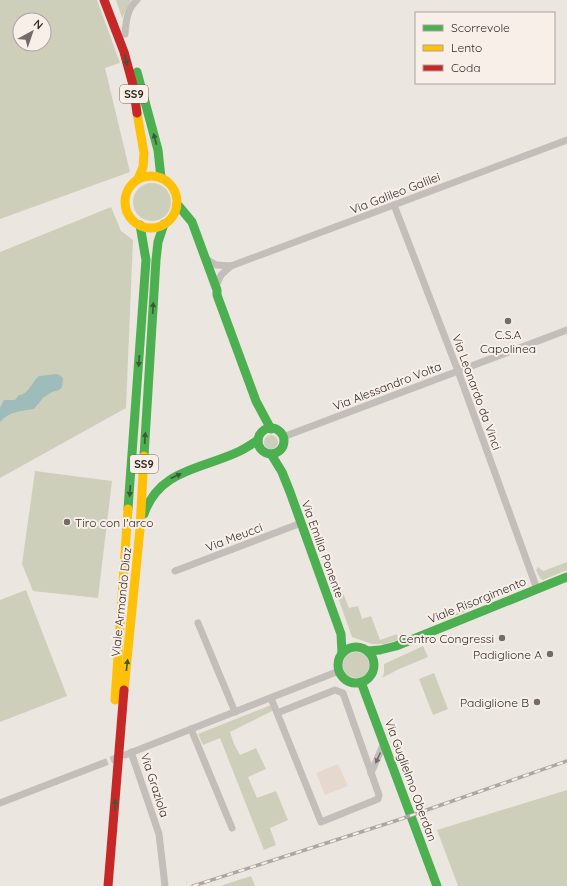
<svg xmlns="http://www.w3.org/2000/svg" width="567" height="886" font-family="Quicksand,sans-serif">
<style>
.green{fill:#cecfbb;fill-rule:evenodd}
.plaza{fill:#e5d9ce}
.water{fill:#9ebcba}
.lines{fill:none;stroke-linecap:round;stroke-linejoin:round}
.street-tunnel{stroke:#c7c1bb;stroke-width:7;stroke-dasharray:7 3.5;stroke-linecap:butt}
.street{stroke:#c4beba;stroke-width:7}
.fast{stroke:#4caf50;stroke-width:9}
.slow{stroke:#ffc107;stroke-width:9}
.jam{stroke:#c62828;stroke-width:9}
.rail-casing{stroke:#aca7a3;stroke-width:3.5}
.rail{stroke:#f8efe8;stroke-width:2;stroke-dasharray:6;stroke-linecap:butt}
.oneway{fill:#3c5936}
.oneway2{fill:#756d6a}
.poi-dot{fill:#746c68;stroke:#f8efe8;stroke-width:1.5}
.labels{text-anchor:middle;dominant-baseline:central;stroke-width:4;stroke-linejoin:round;paint-order:stroke}
.shield{fill:#f8efe8;stroke:#6f6662;stroke-width:1}
.shield-label{font-size:11px;font-weight:bold;fill:#342b28}
.street-label{font-size:12px;fill:#342b28;stroke:#f8efe8}
.poi-label{font-size:12px;fill:#342b28;stroke:#f8efe8;text-anchor:end}
</style>
<rect width="100%" height="100%" fill="#ece6e0"/>
<g class="green">
<path d="M0,0H97L120,63L105,68L130,172L0,219ZM20,20H44V44H20Z"/>
<polygon points="116,0 131,0 122,18"/>
<circle cx="152" cy="202" r="19"/>
<polygon points="111,207 121,231 133,240 126,408 0,478 0,252"/>
<circle cx="271" cy="442" r="7"/>
<polygon points="35,471 112,481 98,598 33,591 22,564"/>
<polygon points="567,562 567,570 543,580 540,578 536,570 538,567 543,571"/>
<polygon points="26,590 67,696 0,722 0,600"/>
<polygon points="342,590 349,608 358,606 362,619 371,616 380,640 397,634 398,640 384,644 372,644 352,637 336,592"/>
<polygon points="466,609 467,611 442,621 441,619"/>
<polygon points="423,646 428,657 399,669 382,678 384,673 384,664"/>
<circle cx="356" cy="665" r="13"/>
<polygon points="434,673 448,709 433,715 419,679"/>
<polygon points="271,705 274,710 230,732 234,744 240,755 256,748 266,769 248,777 257,798 276,791 288,820 270,828 276,845 264,850 220,738 203,745 198,734"/>
<polygon points="567,790 567,886 458,886 437,830"/>
<polygon points="251,876 255,886 220,886"/>
</g>
<polygon class="plaza" points="338,764 348,786 325,795 316,773"/>
<path class="water" d="M57,374L61,376L63,378L62,387L59,390L52,392L43,398L34,409C21,411 10,411 0,422V408L4,400H15L19,395C28,395 32,382 39,376Z"/>
<g class="lines">
<polyline class="street-tunnel" points="101,764 121,756"/>
<g class="street">
<path d="M125,34C126,21 127,9 137,0"/>
<polyline points="394,205 458,371 537,589"/>
<polyline points="206,259 216,265 231,266 567,140"/>
<polyline points="216,286 221,275 231,266"/>
<polyline points="283,437 567,330"/>
<polyline points="175,571 301,523"/>
<polyline points="198,623 235,712"/>
<polyline points="271,698 321,822 378,799 379,795 343,693 335,690 277,713"/>
<polyline points="191,729 232,828"/>
<polyline points="131,752 159,834 165,886"/>
<polyline points="125,755 339,671"/>
<polyline points="371,773 384,743"/>
<polyline points="0,803 101,764"/>
</g>
<g class="fast">
<polyline points="137,72 158,150 161,178"/>
<polyline points="177,204 192,222 217,290 217,295 256,401 271,429"/>
<circle cx="271" cy="441" r="13"/>
<polyline points="271,454 282,472 290,492 341,634 342,653"/>
<polyline points="144,456 156,260 158,242 164,224"/>
<polyline points="128,509 146,260 140,225"/>
<path d="M144,514C159,469 203,469 240,451C246,448 252,444 258,440"/>
<circle cx="356" cy="665" r="18"/>
<polyline points="368,651 380,650 396,646 567,577"/>
<polyline points="361,682 437,886"/>
</g>
<g class="slow">
<polyline points="137,113 144,153 143,167 138,179"/>
<circle cx="151" cy="202" r="26"/>
<polyline points="124,690 140,529 144,456"/>
<polyline points="115,700 128,509"/>
</g>
<g class="jam">
<polyline points="104,0 124,52 133,85 137,113"/>
<polyline points="108,886 124,690"/>
</g>
<g class="rail-casing">
<polyline id="rail" points="193,886 398,820 567,761"/>
</g>
<use href="#rail" class="rail"/>
</g>
<defs><path id="oneway-solid" d="M-6-.8H1V-3.2L6.5 0L1 3.2V.8H-6Z"/></defs>
<g class="oneway">
<use href="#oneway-solid" transform="translate(126 60) rotate(75)"/>
<use href="#oneway-solid" transform="translate(155 139) rotate(-105)"/>
<use href="#oneway-solid" transform="translate(153 308) rotate(-87)"/>
<use href="#oneway-solid" transform="translate(139 361) rotate(94)"/>
<use href="#oneway-solid" transform="translate(145 438) rotate(-87)"/>
<use href="#oneway-solid" transform="translate(176 476) rotate(-25)"/>
<use href="#oneway-solid" transform="translate(130 491) rotate(94)"/>
<use href="#oneway-solid" transform="translate(127 665) rotate(-84)"/>
<use href="#oneway-solid" transform="translate(115 805) rotate(-85)"/>
</g>
<use class="oneway2" href="#oneway-solid" transform="translate(378 758) rotate(114)"/>
<g class="poi-dot">
<circle cx="508" cy="321" r="4"/>
<circle cx="67" cy="522" r="4"/>
<circle cx="502" cy="638" r="4"/>
<circle cx="550" cy="654" r="4"/>
<circle cx="537" cy="702" r="4"/>
</g>
<g class="labels">
<g class="shield">
<rect x="120" y="85" width="28" height="18" rx="3"/>
<rect x="130" y="455" width="28" height="18" rx="3"/>
</g>
<g class="shield-label">
<text x="134" y="94">SS9</text>
<text x="144" y="464">SS9</text>
</g>
<g class="street-label">
<text transform="translate(395 193) rotate(-21)">Via Galileo Galilei</text>
<text transform="translate(387 386) rotate(-21)">Via Alessandro Volta</text>
<text transform="translate(477 392) rotate(70)">Via Leonardo da Vinci</text>
<text transform="translate(234 537) rotate(-21)">Via Meucci</text>
<text transform="translate(323 549) rotate(70)">Via Emilia Ponente</text>
<text transform="translate(477 600) rotate(-22)">Viale Risorgimento</text>
<text transform="translate(121 602) rotate(-84)">Viale Armando Diaz</text>
<text transform="translate(411 780) rotate(70)">Via Guglielmo Oberdan</text>
<text transform="translate(155 785) rotate(72)">Via Graziola</text>
</g>
<g class="poi-label">
<text x="508" y="334" text-anchor="middle">C.S.A<tspan x="508" dy="14">Capolinea</tspan></text>
<text x="75" y="522" text-anchor="start">Tiro con l'arco</text>
<text x="494" y="638">Centro Congressi</text>
<text x="542" y="654">Padiglione A</text>
<text x="529" y="702">Padiglione B</text>
</g>
</g>
<rect x="415" y="12" width="140" height="72" fill="#f8efe8" stroke="#aaa19b"/>
<rect x="423" y="25" width="20" height="6" fill="#4caf50" stroke="#aaa19b"/>
<text x="451" y="32" font-size="12" fill="#342b28">Scorrevole</text>
<rect x="423" y="45" width="20" height="6" fill="#ffc107" stroke="#aaa19b"/>
<text x="451" y="52" font-size="12" fill="#342b28">Lento</text>
<rect x="423" y="65" width="20" height="6" fill="#c62828" stroke="#aaa19b"/>
<text x="451" y="72" font-size="12" fill="#342b28">Coda</text>
<g transform="translate(32 32) rotate(40)"><circle r="19" fill="#f8efe8" stroke="#aaa19b"/>
<path d="M0-3L7 15L0 10L-7 15Z" fill="#746c68"/>
<text y="-6" font-size="11" font-weight="bold" text-anchor="middle" fill="#342b28">N</text>
</g>
</svg>
